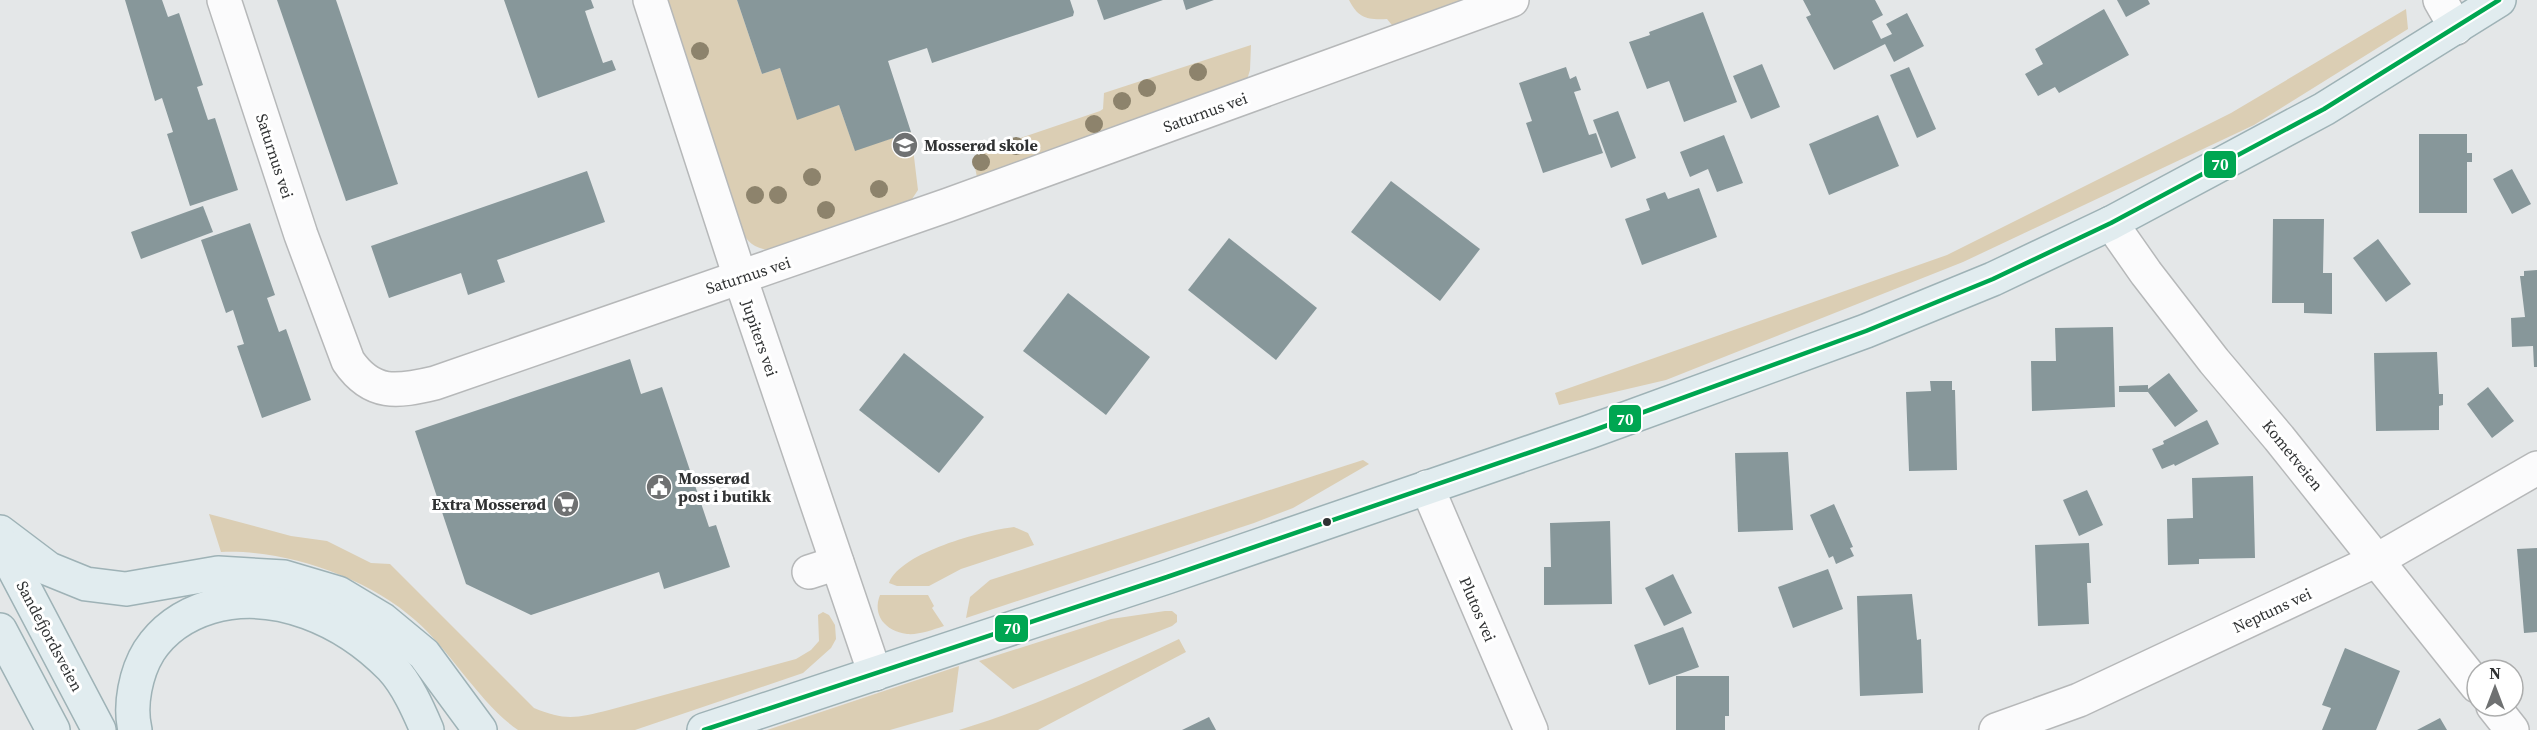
<svg xmlns="http://www.w3.org/2000/svg" width="2537" height="730" font-family="'Source Serif 4',serif">
<style>
.green{fill:#dbceb4}
.building{fill:#87979a}
.lines{fill:none;stroke-linecap:round;stroke-linejoin:round}
.minor-casing{stroke:#b6b8b9;stroke-width:36}
.major-casing{stroke:#9eb2b6;stroke-width:36}
.minor{stroke:#fbfbfc;stroke-width:33}
.major{stroke:#e1ecef;stroke-width:33}
.bus-1-casing{stroke:#fff;stroke-width:9}
.bus-1{stroke:#00a651;stroke-width:4.5}
.tree{fill:#8d836c}
.bus-dot{fill:#303233;stroke:#fff;stroke-width:2}
.labels{text-anchor:middle;dominant-baseline:central;stroke-width:6;stroke-linejoin:round;paint-order:stroke}
.street-label{font-size:16px;fill:#303233;stroke:#fff}
.poi-label{font-size:16px;font-weight:bold;fill:#303233;stroke:#fff;text-anchor:start}
.line-badge{stroke:#fff;stroke-width:2}
.badge-label{font-size:16px;text-anchor:middle;font-weight:bold;fill:#fff}
</style>
<rect width="100%" height="100%" fill="#e4e7e8"/>
<g class="green">
<path d="M664,0H737L762,74L780,68L797,119L839,105L855,150L911,132L918,190L912,199L902,205L768,250C751,247 746,240 738,225Z"/>
<path d="M1349,0H1478L1396,30L1387,19C1367,20 1358,18 1349,0Z"/>
<polygon points="2406,9 2408,29 2254,125 1963,262 1666,380 1559,405 1555,393 1947,255 2231,113"/>
<polygon points="1251,45 1250,70 1246,83 977,177 973,158 985,150 1100,111 1103,109 1104,93"/>
<polygon points="1363,460 1369,464 1293,508 1254,523 966,618 970,597 990,580"/>
<path d="M209,514L291,536L327,541L371,563L390,564L534,708C565,721 577,718 609,710L796,659L811,650L819,641L818,615L823,612L829,615L835,625L836,639L831,648L803,673L635,730H518C481,705 449,649 415,620C367,577 284,549 221,552Z"/>
<path d="M1014,527L1028,533L1034,545L961,569L929,586H897L889,583C901,552 982,531 1014,527Z"/>
<path d="M880,595H928L934,606L932,608L944,626C932,630 919,635 907,634C885,631 872,615 880,595Z"/>
<polygon points="1165,611 1172,611 1177,615 1177,622 1172,626 1013,689 979,661 1111,619"/>
<path d="M1179,639L1186,652L1038,730H959C1034,707 1108,673 1179,639Z"/>
<polygon points="959,666 953,712 890,730 767,730"/>
</g>
<g class="building">
<polygon points="125,0 162,0 168,17 179,13 203,85 197,87 208,120 215,118 238,190 190,206 167,134 173,132 162,98 155,101"/>
<polygon points="277,0 336,0 398,184 346,201"/>
<polygon points="504,0 591,0 594,8 585,11 591,29 603,63 612,60 616,70 538,98"/>
<polygon points="737,0 1070,0 1074,12 1073,16 932,63 927,48 888,61 911,132 855,151 839,105 797,120 780,68 762,74"/>
<polygon points="1097,0 1163,0 1104,20"/>
<polygon points="1183,0 1214,0 1186,10"/>
<polygon points="1803,0 1875,0 1883,15 1872,21 1881,39 1892,34 1886,24 1907,13 1924,46 1894,62 1885,44 1834,70 1806,17 1811,15"/>
<polygon points="2117,0 2148,0 2150,4 2126,17"/>
<polygon points="2104,9 2129,55 2059,93 2055,87 2038,96 2025,74 2043,64 2035,49"/>
<polygon points="1703,12 1737,102 1684,122 1669,81 1647,89 1629,42 1650,35 1649,32"/>
<polygon points="1762,64 1780,107 1751,119 1733,76"/>
<polygon points="1566,67 1570,79 1576,76 1581,90 1574,92 1589,135 1596,133 1603,153 1543,173 1526,123 1532,121 1519,83"/>
<polygon points="1909,67 1936,129 1917,138 1890,75"/>
<polygon points="1618,111 1636,158 1611,168 1593,120"/>
<polygon points="1878,115 1899,166 1829,195 1809,144"/>
<polygon points="2419,134 2467,134 2467,153 2472,153 2472,162 2467,162 2467,213 2419,213"/>
<polygon points="1724,135 1743,183 1717,192 1708,169 1690,177 1680,152"/>
<polygon points="2512,169 2531,204 2512,214 2493,179"/>
<polygon points="587,171 605,222 497,260 505,282 468,295 461,273 389,298 371,246"/>
<polygon points="1391,181 1480,249 1440,301 1351,232"/>
<polygon points="1699,188 1717,237 1642,265 1625,219 1650,210 1646,199 1665,192 1668,199"/>
<polygon points="203,206 213,232 141,259 131,232"/>
<polygon points="2273,219 2324,219 2323,273 2332,273 2332,314 2304,313 2304,303 2272,303"/>
<polygon points="250,223 275,295 267,298 279,332 286,329 311,400 262,418 237,346 244,344 233,310 226,313 201,240"/>
<polygon points="1229,238 1317,308 1276,360 1188,290"/>
<polygon points="2378,239 2411,284 2386,302 2353,258"/>
<polygon points="2537,270 2537,367 2534,367 2533,346 2512,347 2511,318 2525,317 2520,276 2524,276 2524,271"/>
<polygon points="1068,293 1150,357 1106,415 1023,351"/>
<polygon points="2113,327 2115,407 2032,411 2031,361 2056,361 2055,328"/>
<polygon points="2437,352 2439,394 2443,394 2443,405 2439,406 2439,430 2376,431 2374,353"/>
<polygon points="904,353 984,417 939,473 859,410"/>
<polygon points="630,359 641,394 662,387 709,527 716,525 730,567 664,589 659,572 531,615 466,584 415,431"/>
<polygon points="2169,373 2198,411 2175,427 2148,392 2119,392 2119,386 2148,385 2148,389"/>
<polygon points="1930,381 1952,381 1952,390 1955,390 1957,470 1909,471 1906,392 1931,391"/>
<polygon points="2488,387 2514,421 2492,438 2467,404"/>
<polygon points="2207,420 2219,444 2175,466 2174,464 2162,469 2152,449 2164,444 2163,441"/>
<polygon points="1788,452 1793,530 1738,532 1735,453"/>
<polygon points="2253,476 2255,558 2199,559 2199,564 2168,565 2167,519 2193,518 2192,478"/>
<polygon points="2087,490 2103,525 2079,536 2063,500"/>
<polygon points="1834,504 1853,547 1850,548 1854,556 1836,564 1833,556 1829,558 1810,515"/>
<polygon points="1610,521 1612,604 1544,605 1544,567 1551,567 1550,523"/>
<polygon points="2089,543 2091,583 2087,583 2089,624 2038,626 2035,545"/>
<polygon points="2537,548 2537,632 2524,633 2517,549"/>
<polygon points="1828,569 1843,609 1793,628 1778,587"/>
<polygon points="1673,574 1692,613 1664,626 1645,588"/>
<polygon points="1912,594 1917,640 1921,639 1923,693 1860,696 1857,596"/>
<polygon points="1683,627 1699,667 1649,685 1634,645"/>
<polygon points="2345,648 2400,671 2376,730 2322,730 2331,708 2322,705"/>
<polygon points="1676,676 1729,676 1729,716 1725,716 1725,730 1676,730"/>
<polygon points="1209,717 1216,730 1182,730"/>
<polygon points="2440,718 2447,730 2417,730"/>
</g>
<g class="lines">
<g class="minor-casing">
<g id="minor">
<path d="M224,0L301,235L348,361C372,396 397,392 435,383L948,205L1512,0"/>
<polyline points="650,0 740,277 875,674"/>
<polyline points="2440,0 2456,28"/>
<polyline points="2111,223 2146,273 2214,361 2279,438 2477,686"/>
<polyline points="1427,487 1531,730"/>
<polyline points="809,572 837,563"/>
<polyline points="2493,706 2512,730"/>
<polyline points="1996,730 2079,700 2377,560 2537,468"/>
</g>
</g>
<g class="major-casing">
<g id="major">
<polyline points="0,532 49,569 86,584 126,589 218,573 284,577 338,593 383,620 424,654 480,730"/>
<polyline points="0,542 99,730"/>
<polyline points="0,630 53,730"/>
<path d="M135,730C129,705 136,672 149,651C164,628 184,615 210,607C275,588 345,620 391,667C407,684 418,709 427,730"/>
<polyline points="704,730 1167,577 1589,432 1866,331 1993,279 2111,223 2324,109 2499,0"/>
</g>
</g>
<use href="#minor" class="minor"/>
<use href="#major" class="major"/>
<g class="bus-1-casing">
<polyline id="bus-1" points="704,730 1167,577 1589,432 1866,331 1993,279 2111,223 2324,109 2499,0"/>
</g>
<use href="#bus-1" class="bus-1"/>
</g>
<g class="tree">
<circle cx="700" cy="51" r="9"/>
<circle cx="1198" cy="72" r="9"/>
<circle cx="1147" cy="88" r="9"/>
<circle cx="1122" cy="101" r="9"/>
<circle cx="1094" cy="124" r="9"/>
<circle cx="1016" cy="146" r="9"/>
<circle cx="981" cy="162" r="9"/>
<circle cx="812" cy="177" r="9"/>
<circle cx="879" cy="189" r="9"/>
<circle cx="755" cy="195" r="9"/>
<circle cx="778" cy="195" r="9"/>
<circle cx="826" cy="210" r="9"/>
</g>
<defs>
<g id="school-disc" transform="scale(1.35)"><circle r="9.5" fill="#6f7172" stroke="#fff"/><path d="M0-5L7-2L0 1L-7-2ZM-4 1L0 2.5L4 1V4Q0 6-4 4Z" fill="#fff"/></g>
<g id="civic-disc" transform="scale(1.35)"><circle r="9.5" fill="#6f7172" stroke="#fff"/><path d="M-.6-6.5H3V-4.5H.6V-3L4-1V1h2V6H-6V1h2V-1L-.6-3ZM-1.2 2.5V6h2.4V2.5Z" fill="#fff"/></g>
<g id="supermarket-disc" transform="scale(1.35)"><circle r="9.5" fill="#6f7172" stroke="#fff"/><path d="M-6-5.5h2.5l.6 2H6L4.5 2H-2.5L-4.4-4H-6ZM-1.5 3.2a1.3 1.3 0 1 0 .1 0ZM3 3.2a1.3 1.3 0 1 0 .1 0Z" fill="#fff"/></g>
</defs>
<g fill-rule="evenodd">
<use href="#school-disc" x="905" y="145"/>
<use href="#civic-disc" x="659" y="487"/>
<use href="#supermarket-disc" x="566" y="504"/>
</g>
<circle class="bus-dot" cx="1327" cy="522" r="5"/>
<g class="labels">
<g class="street-label">
<text transform="translate(1205 112) rotate(-20)">Saturnus vei</text>
<text transform="translate(275 156) rotate(72)">Saturnus vei</text>
<text transform="translate(748 275) rotate(-18)">Saturnus vei</text>
<text transform="translate(760 338) rotate(71)">Jupiters vei</text>
<text transform="translate(2293 455) rotate(51)">Kometveien</text>
<text transform="translate(1478 609) rotate(67)">Plutos vei</text>
<text transform="translate(2272 610) rotate(-25)">Neptuns vei</text>
<text transform="translate(50 636) rotate(62)">Sandefjordsveien</text>
</g>
<g class="poi-label">
<text x="924" y="145">Mosserød skole</text>
<text x="678" y="478">Mosserød<tspan x="678" dy="18">post i butikk</tspan></text>
<text x="546" y="504" text-anchor="end">Extra Mosserød</text>
</g>
</g>
<g class="line-badge">
<rect x="2203" y="150" width="34" height="29" rx="6" fill="#00a651"/>
<rect x="1608" y="404" width="34" height="29" rx="6" fill="#00a651"/>
<rect x="994" y="614" width="35" height="29" rx="6" fill="#00a651"/>
</g>
<g class="badge-label">
<text x="2220" y="170">70</text>
<text x="1625" y="425">70</text>
<text x="1012" y="634">70</text>
</g>
<g transform="translate(2495 688)"><circle r="28" fill="#ffffff" stroke="#acadad" stroke-width="1.5"/>
<path d="M0-4.5L10 22L0 15L-10 22Z" fill="#6f7172"/>
<text y="-9" font-size="16" font-weight="bold" text-anchor="middle" fill="#303233">N</text>
</g>
</svg>
